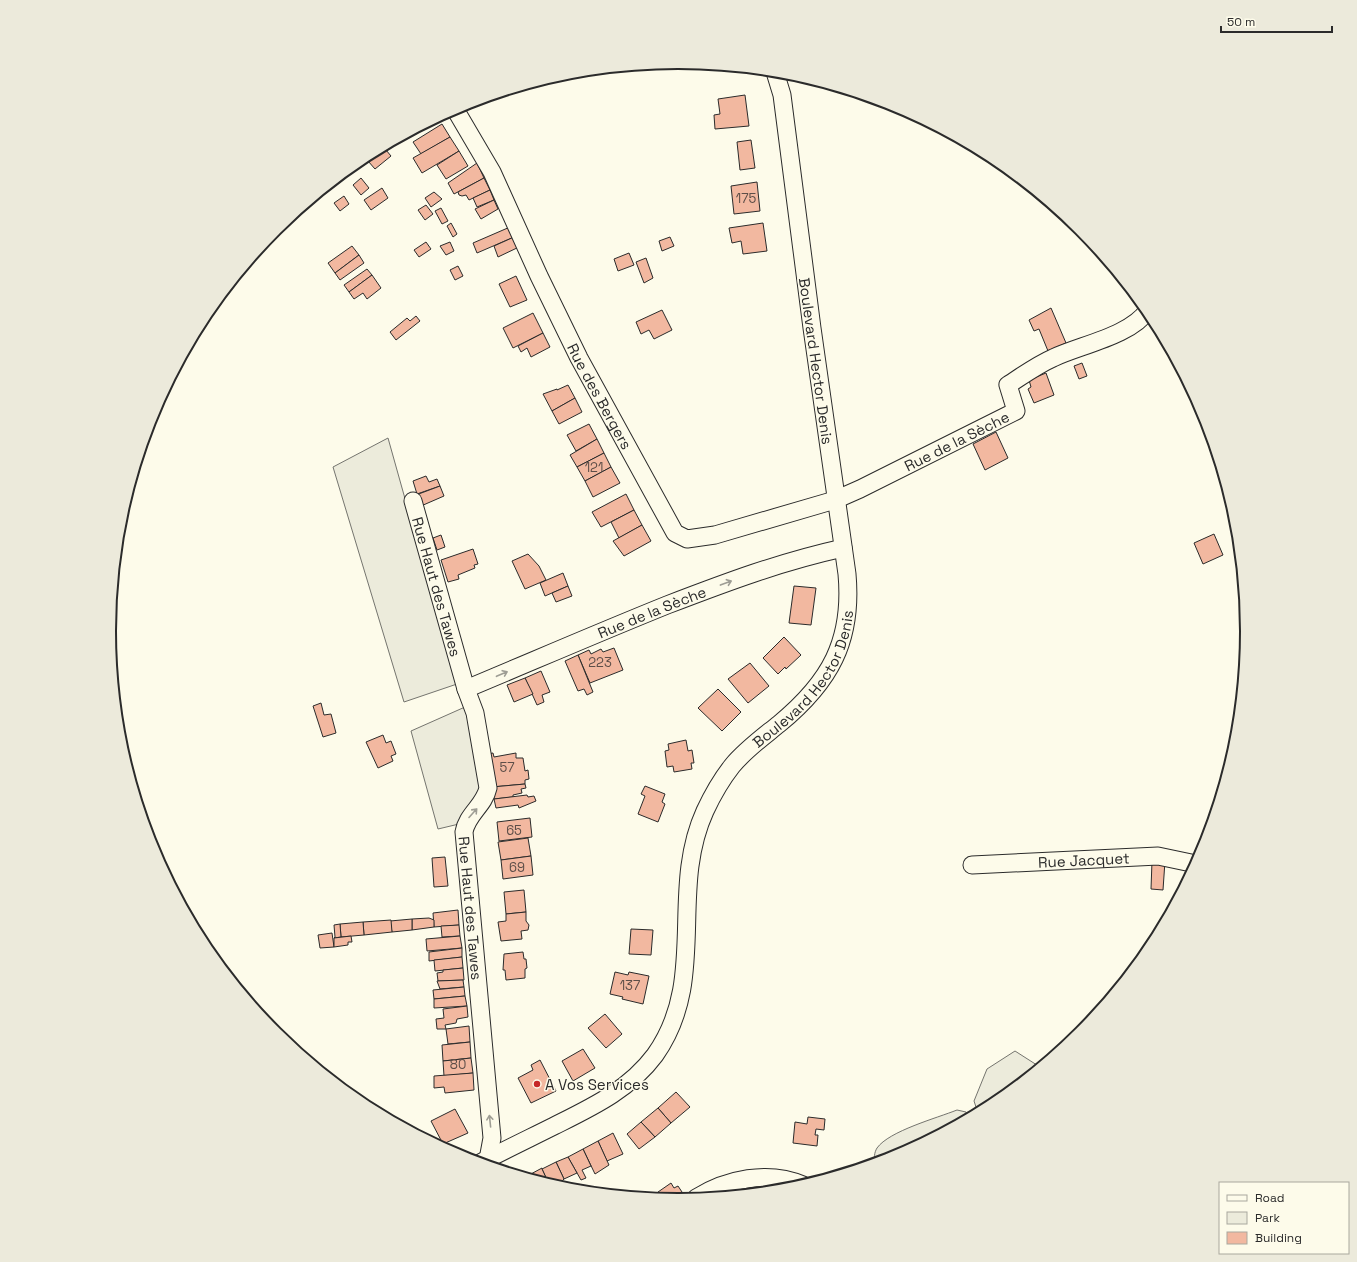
<svg xmlns="http://www.w3.org/2000/svg" width="1357" height="1262" font-family="'Space Grotesk',sans-serif">
<style>
.green{fill:#ecebdb;stroke:#74746e}
.building{fill:#f2b8a0;stroke:#2b2b2b}
.lines{fill:none;stroke-linecap:round;stroke-linejoin:round}
.minor-casing{stroke:#2b2b2b;stroke-width:19}
.minor{stroke:#fdfbea;stroke-width:17}
.oneway{stroke:#9e9d94}
.poi-dot{fill:#c62828;stroke:#fdfbea;stroke-width:1.5}
.labels{text-anchor:middle;dominant-baseline:central;stroke-width:3;stroke-linejoin:round;paint-order:stroke}
.number-label{font-size:13px;fill:#5d4e48}
.street-label{font-size:15px;fill:#2b2b2b;stroke:#fdfbea}
.poi-label{font-size:15px;fill:#2b2b2b;stroke:#fdfbea;text-anchor:start}
.rim{fill:none;stroke:#2b2b2b;stroke-width:2}
</style>
<rect width="100%" height="100%" fill="#fdfbea"/>
<g class="green">
<polygon points="388,438 457,684 404,702 333,467"/>
<polygon points="465,707 483,789 459,824 438,829 411,731"/>
<polygon points="1015,1051 1040,1067 994,1104 978,1113 974,1101 987,1069"/>
<path d="M957,1110L966,1112L968,1118L896,1157L875,1163C874,1158 874,1153 877,1148C889,1131 937,1118 957,1110Z"/>
<polygon points="770,1182 789,1189 705,1197"/>
</g>
<g class="building">
<polygon points="745,95 749,126 715,129 714,115 720,114 718,99"/>
<polygon points="442,124 450,137 421,154 413,142"/>
<polygon points="405,135 386,150 383,147"/>
<polygon points="450,137 459,151 422,173 413,158"/>
<polygon points="751,140 755,168 740,170 737,142"/>
<polygon points="386,150 391,156 375,169 368,161"/>
<polygon points="459,151 468,166 446,179 437,165"/>
<polygon points="477,163 484,178 454,194 448,183"/>
<polygon points="361,178 369,188 361,195 353,185"/>
<polygon points="484,178 490,190 469,200 466,195 462,196 459,195 458,192"/>
<polygon points="757,182 760,211 734,214 731,186"/>
<polygon points="382,188 388,198 371,210 364,200"/>
<polygon points="490,190 494,200 477,207 473,198"/>
<polygon points="434,192 442,199 431,207 425,198"/>
<polygon points="344,196 349,204 340,211 334,203"/>
<polygon points="494,200 498,209 481,219 475,209"/>
<polygon points="426,205 433,214 425,220 418,210"/>
<polygon points="441,208 448,221 442,224 435,211"/>
<polygon points="451,223 457,234 453,237 447,226"/>
<polygon points="763,223 767,251 743,254 741,241 732,243 729,228"/>
<polygon points="510,227 514,237 477,253 473,243"/>
<polygon points="514,237 519,247 498,257 494,246"/>
<polygon points="670,237 674,246 662,251 659,241"/>
<polygon points="426,242 431,249 419,257 414,250"/>
<polygon points="450,242 454,251 446,255 440,246"/>
<polygon points="352,246 359,255 335,273 328,263"/>
<polygon points="629,253 634,265 618,271 614,259"/>
<polygon points="359,255 364,263 340,280 335,273"/>
<polygon points="646,258 653,278 644,283 636,262"/>
<polygon points="458,266 463,276 455,280 450,270"/>
<polygon points="367,269 372,275 349,292 344,285"/>
<polygon points="372,275 381,288 367,299 363,293 354,299 349,292"/>
<polygon points="516,276 527,300 510,307 499,284"/>
<polygon points="1051,308 1066,343 1048,351 1039,329 1034,331 1029,320"/>
<polygon points="662,310 672,330 654,339 649,330 641,334 636,322"/>
<polygon points="533,313 543,333 513,348 503,328"/>
<polygon points="416,316 420,321 396,340 390,332 407,318 410,321"/>
<polygon points="543,333 550,347 531,357 527,348 521,352 518,346"/>
<polygon points="1082,363 1087,376 1079,379 1074,366"/>
<polygon points="1046,373 1054,395 1034,403 1028,389 1031,387 1029,380"/>
<polygon points="568,385 575,398 552,411 543,394 557,389 557,390"/>
<polygon points="575,398 582,412 559,424 552,411"/>
<polygon points="589,424 597,439 576,451 567,435"/>
<polygon points="996,432 1008,458 985,470 973,444"/>
<polygon points="597,439 604,453 577,467 570,455"/>
<polygon points="604,453 611,467 585,481 577,467"/>
<polygon points="611,467 620,483 593,497 585,481"/>
<polygon points="426,476 429,482 437,479 440,486 417,494 413,481"/>
<polygon points="440,486 444,496 421,506 416,495"/>
<polygon points="626,494 634,510 601,527 592,512"/>
<polygon points="634,510 642,525 619,538 611,522"/>
<polygon points="642,525 651,541 624,556 613,541"/>
<polygon points="1214,534 1223,555 1203,564 1194,543"/>
<polygon points="441,535 445,547 437,550 433,538"/>
<polygon points="473,549 478,564 474,565 475,568 458,575 459,579 448,582 441,560"/>
<polygon points="528,554 539,566 546,580 525,589 512,561"/>
<polygon points="563,573 568,586 545,596 540,583"/>
<polygon points="568,586 572,596 556,602 552,593"/>
<polygon points="794,586 816,588 811,625 789,623"/>
<polygon points="784,637 801,655 786,669 785,667 778,674 763,658"/>
<polygon points="614,648 623,670 590,683 578,655 589,650 591,654 601,649 603,652"/>
<polygon points="578,655 593,692 587,695 584,689 578,691 565,661"/>
<polygon points="750,663 769,686 748,703 728,679"/>
<polygon points="541,671 550,692 542,695 544,702 537,705 525,678"/>
<polygon points="525,678 533,694 514,702 507,685"/>
<polygon points="718,689 741,712 722,731 698,708"/>
<polygon points="321,703 324,715 331,714 336,733 323,737 313,706"/>
<polygon points="383,735 386,743 391,741 396,754 391,756 393,761 378,768 366,742"/>
<polygon points="686,740 688,751 692,750 694,763 691,763 692,769 674,772 673,766 667,767 665,751 669,750 668,744"/>
<polygon points="493,753 494,757 516,753 516,758 523,758 525,771 528,770 529,779 525,780 525,784 492,787 487,754"/>
<polygon points="525,784 526,788 521,789 522,793 513,795 513,797 494,799 492,787"/>
<polygon points="645,786 665,794 662,802 665,804 658,822 638,814 645,796 641,794"/>
<polygon points="527,795 528,797 534,796 536,801 519,808 518,805 496,808 494,799"/>
<polygon points="530,818 532,837 499,841 497,822"/>
<polygon points="528,838 531,856 501,860 498,842"/>
<polygon points="531,856 533,875 503,879 501,860"/>
<polygon points="445,857 448,886 434,887 432,858"/>
<polygon points="1152,861 1165,861 1163,890 1151,889"/>
<polygon points="524,890 526,912 506,914 504,892"/>
<polygon points="458,910 459,925 434,927 433,913"/>
<polygon points="526,912 526,921 529,925 528,930 521,931 522,939 501,941 498,922 506,921 506,914"/>
<polygon points="429,918 434,920 434,927 412,930 412,919"/>
<polygon points="412,919 412,930 392,932 390,921"/>
<polygon points="391,920 392,932 364,935 363,922"/>
<polygon points="363,922 364,935 341,937 340,924"/>
<polygon points="340,924 341,937 334,938 335,937 334,925"/>
<polygon points="459,925 460,936 442,937 441,926"/>
<polygon points="631,929 653,930 651,955 629,954"/>
<polygon points="332,933 334,947 320,948 318,935"/>
<polygon points="351,936 352,942 348,942 348,945 334,947 334,938"/>
<polygon points="460,936 462,948 427,951 426,939"/>
<polygon points="462,948 462,957 429,961 429,952"/>
<polygon points="523,952 524,959 526,959 527,968 525,969 525,978 506,980 505,970 503,970 504,954"/>
<polygon points="462,957 463,968 435,971 434,960"/>
<polygon points="463,968 464,980 438,981 437,973 443,972 443,970"/>
<polygon points="615,972 628,975 629,972 649,976 643,1004 622,999 623,997 610,994"/>
<polygon points="463,980 464,987 440,989 437,981"/>
<polygon points="464,987 465,996 434,999 433,990"/>
<polygon points="465,996 467,1006 434,1008 434,999"/>
<polygon points="467,1006 468,1017 457,1019 456,1023 445,1025 446,1029 437,1029 436,1019 444,1018 443,1009"/>
<polygon points="605,1014 622,1034 606,1048 588,1028"/>
<polygon points="469,1026 470,1042 448,1044 446,1029"/>
<polygon points="470,1042 471,1058 443,1061 442,1045"/>
<polygon points="583,1049 595,1068 573,1081 562,1061"/>
<polygon points="471,1058 473,1073 444,1076 443,1061"/>
<polygon points="540,1060 556,1091 531,1103 518,1078 533,1070 531,1065"/>
<polygon points="473,1073 474,1090 445,1093 444,1087 434,1088 434,1076"/>
<polygon points="676,1092 690,1107 671,1123 658,1108"/>
<polygon points="658,1108 671,1123 655,1137 641,1122"/>
<polygon points="455,1109 468,1133 443,1144 431,1121"/>
<polygon points="808,1117 825,1119 824,1130 816,1129 815,1135 818,1135 817,1146 793,1143 795,1122 807,1124"/>
<polygon points="641,1122 655,1137 639,1149 627,1134"/>
<polygon points="613,1133 623,1154 607,1161 598,1141"/>
<polygon points="598,1141 609,1165 595,1174 583,1149"/>
<polygon points="583,1149 591,1166 582,1170 586,1178 581,1180 568,1157"/>
<polygon points="568,1157 577,1173 564,1179 556,1162"/>
<polygon points="556,1162 564,1179 562,1181 563,1184 559,1186 549,1184 542,1169"/>
<polygon points="542,1168 542,1169 549,1184 531,1178 529,1175"/>
<polygon points="671,1183 674,1188 678,1186 686,1198 678,1200 663,1198 658,1192"/>
</g>
<g class="lines">
<g class="minor-casing">
<g id="minor">
<path id="s1" d="M455,109L492,172L539,276L579,358L675,533L687,539L715,535L835,500L860,489L1016,411L1008,385C1022,376 1037,365 1053,358C1080,345 1131,336 1148,310"/>
<path id="s2" d="M413,501L466,689L475,713L488,788C484,806 467,814 464,832L492,1138L487,1165"/>
<path id="s3" d="M466,689C533,661 600,632 667,605C727,582 780,562 843,548"/>
<path id="s4" d="M972,865L1158,856L1196,864"/>
<path id="s5" d="M480,1163C505,1150 530,1138 554,1126C592,1107 629,1090 655,1055C709,979 668,892 705,811C712,796 721,780 732,766C745,750 763,737 779,724C830,682 853,641 847,574L812,328L782,95L775,72"/>
<path d="M696,1198C727,1179 768,1170 803,1185"/>
</g>
</g>
<use href="#minor" class="minor"/>
</g>
<defs><path id="oneway-shaft" d="M-6 0H5M1.5-3L5.5 0L1.5 3" fill="none" stroke-width="1.6" stroke-linecap="round" stroke-linejoin="round"/></defs>
<g class="oneway">
<use href="#oneway-shaft" transform="translate(726 583) rotate(-20)"/>
<use href="#oneway-shaft" transform="translate(502 674) rotate(-23)"/>
<use href="#oneway-shaft" transform="translate(473 813) rotate(-48)"/>
<use href="#oneway-shaft" transform="translate(490 1121) rotate(-96)"/>
</g>
<circle class="poi-dot" cx="537" cy="1084" r="4"/>
<g class="labels">
<g class="number-label">
<text x="746" y="198">175</text>
<text x="594" y="467">121</text>
<text x="600" y="662">223</text>
<text x="507" y="767">57</text>
<text x="514" y="830">65</text>
<text x="517" y="867">69</text>
<text x="630" y="985">137</text>
<text x="458" y="1064">80</text>
</g>
<g class="street-label">
<text transform="translate(816 361) rotate(82)">Boulevard Hector Denis</text>
<text stroke="none"><textPath href="#s1" startOffset="322">Rue des Bergers</textPath></text>
<text stroke="none"><textPath href="#s1" startOffset="780">Rue de la Sèche</textPath></text>
<text stroke="none"><textPath href="#s2" startOffset="89">Rue Haut des Tawes</textPath></text>
<text stroke="none"><textPath href="#s3" startOffset="201">Rue de la Sèche</textPath></text>
<text stroke="none"><textPath href="#s5" startOffset="628">Boulevard Hector Denis</textPath></text>
<text stroke="none"><textPath href="#s4" startOffset="112">Rue Jacquet</textPath></text>
<text stroke="none"><textPath href="#s2" startOffset="424">Rue Haut des Tawes</textPath></text>
</g>
<g class="poi-label">
<text x="545" y="1084">A Vos Services</text>
</g>
</g>
<path d="M0 0H1357V1262H0ZM116 631a562 562 0 1 1 1124 0a562 562 0 1 1-1124 0Z" fill="#eceadb" fill-rule="evenodd"/>
<path class="rim" d="M116 631a562 562 0 1 1 1124 0a562 562 0 1 1-1124 0Z"/>
<rect x="1219" y="1182" width="130" height="72" fill="#fdfbea" stroke="#a9a89e"/>
<rect x="1227" y="1195" width="20" height="6" fill="#fdfbea" stroke="#a9a89e"/>
<text x="1255" y="1202" font-size="12" fill="#2b2b2b">Road</text>
<rect x="1227" y="1212" width="20" height="12" fill="#ecebdb" stroke="#a9a89e"/>
<text x="1255" y="1222" font-size="12" fill="#2b2b2b">Park</text>
<rect x="1227" y="1232" width="20" height="12" fill="#f2b8a0" stroke="#a9a89e"/>
<text x="1255" y="1242" font-size="12" fill="#2b2b2b">Building</text>
<path d="M1221 26v6h111v-6" fill="none" stroke="#2b2b2b" stroke-width="2"/>
<text x="1227" y="26" font-size="12" fill="#2b2b2b" stroke="#fdfbea" stroke-width="3" paint-order="stroke">50 m</text>
</svg>
